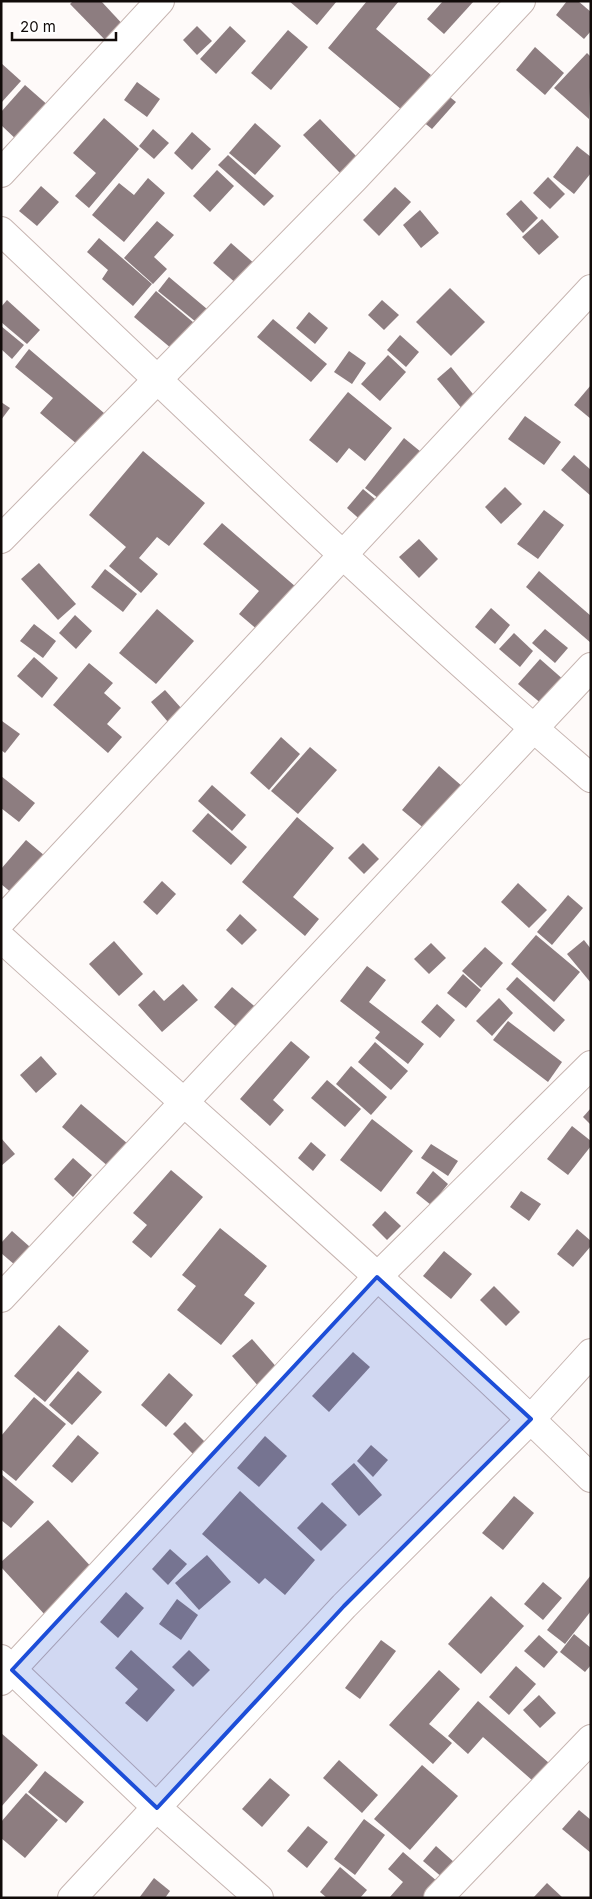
<svg xmlns="http://www.w3.org/2000/svg" width="592" height="1899" font-family="Inter,sans-serif">
<style>
.building{fill:#8d7d80}
.lines{fill:none;stroke-linecap:round;stroke-linejoin:round}
.minor-casing{stroke:#c7b5b1;stroke-width:30}
.minor{stroke:#fff;stroke-width:28}
.marked{fill:#1d4ed8;fill-opacity:0.2;stroke:#1d4ed8;stroke-width:4;stroke-linejoin:round}
</style>
<rect width="100%" height="100%" fill="#fefaf9"/>
<g class="building">
<polygon points="73,1 101,1 127,29 110,45 70,4"/>
<polygon points="289,1 337,1 317,25"/>
<polygon points="367,1 399,1 376,29 431,75 402,110 328,48"/>
<polygon points="443,1 474,1 444,34 427,19"/>
<polygon points="567,1 578,1 591,12 591,31 584,39 556,15"/>
<polygon points="197,26 212,41 197,55 183,40"/>
<polygon points="230,26 246,41 216,74 200,59"/>
<polygon points="288,30 308,47 271,90 251,73"/>
<polygon points="535,47 564,73 545,95 516,70"/>
<polygon points="587,53 591,57 589,119 554,88"/>
<polygon points="1,63 21,81 1,103"/>
<polygon points="137,82 160,99 147,117 124,100"/>
<polygon points="25,85 50,107 19,142 1,125 1,112"/>
<polygon points="446,94 456,102 432,129 422,121"/>
<polygon points="104,118 139,149 89,208 75,196 96,173 73,153"/>
<polygon points="320,119 357,157 340,173 303,135"/>
<polygon points="255,123 281,146 255,175 229,153"/>
<polygon points="153,129 169,143 154,159 139,146"/>
<polygon points="192,132 211,149 192,170 174,153"/>
<polygon points="577,146 591,157 591,173 574,194 553,177"/>
<polygon points="228,155 274,196 264,206 218,165"/>
<polygon points="217,170 234,186 210,212 193,196"/>
<polygon points="548,177 565,194 550,209 533,193"/>
<polygon points="148,178 165,193 124,242 92,215 119,183 134,195"/>
<polygon points="41,186 59,202 37,226 19,211"/>
<polygon points="395,187 411,202 379,236 363,220"/>
<polygon points="521,200 538,218 523,233 506,214"/>
<polygon points="420,210 439,233 421,248 403,225"/>
<polygon points="542,219 559,237 539,255 522,237"/>
<polygon points="157,221 174,235 154,257 167,269 153,284 124,258"/>
<polygon points="99,238 152,284 133,306 102,279 108,270 87,252"/>
<polygon points="231,243 256,265 238,285 213,263"/>
<polygon points="169,277 207,309 196,322 158,291"/>
<polygon points="450,288 485,322 451,356 416,322"/>
<polygon points="156,291 200,328 178,354 134,317"/>
<polygon points="7,300 40,330 27,344 1,322 1,307"/>
<polygon points="382,300 399,315 384,330 368,315"/>
<polygon points="309,312 328,328 315,344 296,328"/>
<polygon points="273,319 327,364 311,382 257,337"/>
<polygon points="1,326 24,345 12,359 1,349"/>
<polygon points="400,335 419,352 406,367 387,350"/>
<polygon points="29,349 111,419 84,450 40,413 53,398 15,367"/>
<polygon points="349,351 366,363 352,384 334,372"/>
<polygon points="388,355 406,372 380,401 361,384"/>
<polygon points="451,367 477,399 463,410 437,379"/>
<polygon points="591,385 591,419 574,405"/>
<polygon points="348,392 392,428 365,461 349,448 337,463 309,440"/>
<polygon points="1,402 10,408 1,420"/>
<polygon points="525,416 561,442 544,465 508,439"/>
<polygon points="404,438 421,452 383,502 365,488"/>
<polygon points="143,451 205,503 169,546 157,537 139,558 158,574 141,593 109,566 126,547 89,515"/>
<polygon points="574,455 591,470 591,496 561,470"/>
<polygon points="505,487 522,504 501,524 485,507"/>
<polygon points="363,489 381,504 364,523 347,508"/>
<polygon points="544,510 564,525 538,559 517,544"/>
<polygon points="222,523 296,587 259,631 239,614 259,591 203,544"/>
<polygon points="419,539 438,559 419,578 399,557"/>
<polygon points="39,563 76,604 58,620 21,579"/>
<polygon points="105,569 137,594 123,612 91,587"/>
<polygon points="539,571 591,616 591,643 526,587"/>
<polygon points="491,608 510,625 495,644 475,627"/>
<polygon points="157,609 194,641 156,684 119,653"/>
<polygon points="75,615 92,631 76,649 59,633"/>
<polygon points="34,624 56,641 43,658 20,641"/>
<polygon points="545,629 568,648 555,663 532,643"/>
<polygon points="514,633 533,651 520,667 499,649"/>
<polygon points="34,657 58,678 42,698 17,676"/>
<polygon points="540,659 565,681 543,705 518,684"/>
<polygon points="89,663 113,683 104,693 121,708 107,724 122,737 108,753 53,705"/>
<polygon points="165,690 182,709 168,722 151,702"/>
<polygon points="2,721 20,734 5,753 1,750"/>
<polygon points="281,737 300,754 269,790 250,773"/>
<polygon points="310,747 337,770 298,814 271,791"/>
<polygon points="439,766 463,787 426,830 402,810"/>
<polygon points="1,776 35,803 19,822 1,808"/>
<polygon points="212,785 246,815 232,831 198,801"/>
<polygon points="208,813 247,847 231,865 192,831"/>
<polygon points="297,817 334,848 293,897 319,919 305,936 242,882"/>
<polygon points="26,840 45,856 13,894 1,884 1,869"/>
<polygon points="363,843 379,859 364,874 348,858"/>
<polygon points="162,881 176,894 157,915 143,902"/>
<polygon points="518,883 547,910 529,928 501,902"/>
<polygon points="568,895 583,908 552,945 537,932"/>
<polygon points="240,914 257,930 242,945 226,930"/>
<polygon points="536,935 580,972 554,1002 511,964"/>
<polygon points="584,940 591,949 591,983 567,954"/>
<polygon points="114,941 143,974 119,996 89,964"/>
<polygon points="431,943 446,958 429,974 414,959"/>
<polygon points="485,947 503,963 481,988 462,971"/>
<polygon points="367,966 386,980 369,1002 424,1044 408,1064 375,1038 380,1032 340,1001"/>
<polygon points="463,974 481,990 466,1008 447,993"/>
<polygon points="517,977 565,1020 554,1032 506,989"/>
<polygon points="183,984 198,1000 162,1032 138,1005 154,990 164,1001"/>
<polygon points="232,987 260,1011 242,1032 214,1007"/>
<polygon points="499,998 513,1013 492,1036 476,1021"/>
<polygon points="437,1004 455,1020 440,1038 421,1022"/>
<polygon points="508,1021 562,1062 548,1082 493,1040"/>
<polygon points="291,1041 310,1057 273,1100 284,1110 270,1126 240,1099"/>
<polygon points="375,1042 408,1071 391,1090 358,1062"/>
<polygon points="41,1056 57,1074 36,1093 20,1075"/>
<polygon points="351,1066 387,1097 371,1115 336,1084"/>
<polygon points="327,1080 361,1109 345,1127 311,1098"/>
<polygon points="81,1104 128,1144 109,1167 62,1127"/>
<polygon points="591,1108 591,1125 583,1117"/>
<polygon points="372,1119 413,1151 381,1192 340,1160"/>
<polygon points="572,1126 591,1141 591,1146 568,1175 547,1159"/>
<polygon points="1,1138 15,1154 1,1166"/>
<polygon points="311,1142 326,1155 313,1171 298,1158"/>
<polygon points="431,1144 458,1161 448,1176 421,1158"/>
<polygon points="73,1158 92,1175 73,1197 54,1179"/>
<polygon points="171,1170 203,1197 151,1258 132,1242 147,1225 133,1213"/>
<polygon points="433,1171 448,1184 431,1205 416,1193"/>
<polygon points="521,1191 541,1204 529,1221 510,1207"/>
<polygon points="385,1211 401,1226 387,1240 372,1225"/>
<polygon points="220,1228 267,1266 244,1295 255,1303 221,1345 177,1310 196,1286 182,1275"/>
<polygon points="577,1229 591,1241 591,1246 573,1267 557,1254"/>
<polygon points="12,1231 30,1247 15,1265 1,1253 1,1243"/>
<polygon points="444,1251 472,1274 451,1299 423,1276"/>
<polygon points="494,1286 520,1312 506,1326 480,1300"/>
<polygon points="59,1325 89,1351 45,1402 14,1376"/>
<polygon points="252,1339 279,1370 259,1387 232,1356"/>
<polygon points="353,1352 370,1367 329,1412 312,1396"/>
<polygon points="78,1371 102,1392 72,1425 49,1405"/>
<polygon points="169,1373 193,1395 166,1427 141,1405"/>
<polygon points="34,1397 66,1424 16,1481 1,1469 1,1436"/>
<polygon points="185,1422 207,1444 195,1456 173,1434"/>
<polygon points="78,1435 99,1453 72,1483 52,1466"/>
<polygon points="265,1436 287,1456 259,1487 237,1468"/>
<polygon points="371,1445 388,1460 373,1477 357,1461"/>
<polygon points="354,1463 382,1495 359,1516 331,1484"/>
<polygon points="1,1474 34,1502 11,1528 1,1520"/>
<polygon points="240,1491 315,1560 285,1595 265,1578 259,1584 202,1534"/>
<polygon points="514,1496 534,1513 503,1550 482,1533"/>
<polygon points="322,1502 347,1525 321,1551 297,1528"/>
<polygon points="48,1520 95,1571 46,1616 1,1567 1,1562"/>
<polygon points="170,1549 187,1564 168,1585 152,1569"/>
<polygon points="207,1555 231,1582 199,1610 175,1583"/>
<polygon points="591,1575 591,1611 565,1644 547,1630"/>
<polygon points="543,1582 562,1598 543,1620 524,1604"/>
<polygon points="126,1592 144,1608 118,1638 100,1622"/>
<polygon points="491,1596 524,1626 481,1674 448,1644"/>
<polygon points="177,1599 198,1615 181,1640 159,1624"/>
<polygon points="574,1634 591,1648 591,1665 585,1672 560,1652"/>
<polygon points="539,1635 558,1652 544,1668 524,1651"/>
<polygon points="381,1640 396,1651 360,1699 345,1688"/>
<polygon points="131,1650 175,1690 147,1722 125,1703 138,1689 115,1668"/>
<polygon points="189,1650 210,1670 193,1687 172,1667"/>
<polygon points="516,1666 536,1684 509,1715 489,1697"/>
<polygon points="439,1670 460,1689 429,1724 452,1743 433,1764 389,1725"/>
<polygon points="539,1695 556,1713 540,1728 523,1710"/>
<polygon points="478,1701 549,1763 533,1781 483,1737 468,1754 448,1736"/>
<polygon points="1,1733 38,1765 1,1807"/>
<polygon points="339,1760 378,1795 362,1813 323,1778"/>
<polygon points="422,1765 458,1796 410,1850 374,1819"/>
<polygon points="45,1771 84,1802 66,1823 28,1792"/>
<polygon points="270,1778 290,1795 262,1827 242,1809"/>
<polygon points="26,1793 58,1820 25,1858 1,1838 1,1822"/>
<polygon points="579,1810 591,1820 591,1853 562,1829"/>
<polygon points="364,1819 385,1835 355,1875 334,1859"/>
<polygon points="308,1826 328,1842 307,1868 287,1851"/>
<polygon points="436,1846 455,1863 443,1878 423,1861"/>
<polygon points="403,1852 438,1882 424,1898 389,1898 403,1882 388,1869"/>
<polygon points="340,1867 367,1890 360,1898 327,1898 320,1892"/>
<polygon points="154,1878 170,1891 165,1898 139,1898"/>
<polygon points="547,1883 563,1898 533,1898"/>
</g>
<g class="lines">
<g class="minor-casing">
<g id="minor">
<polyline points="1,173 160,1"/>
<path d="M1,231C196,415 388,604 591,778"/>
<polyline points="1,539 355,178 521,1"/>
<polyline points="1,921 591,289"/>
<path d="M1,938C198,1117 401,1291 591,1478"/>
<polyline points="1,1298 591,667"/>
<polyline points="1,1659 157,1808 259,1898"/>
<polyline points="1,1681 377,1277 591,1065"/>
<polyline points="72,1898 344,1606 531,1419 591,1353"/>
<polyline points="438,1898 591,1739"/>
</g>
</g>
<use href="#minor" class="minor"/>
</g>
<path class="marked" d="M377,1277L531,1419L344,1606L157,1808L12,1670Z"/>
<rect width="592" height="1899" fill="none" stroke="#110b09" stroke-width="5"/>
<path d="M12 32v8h104v-8" fill="none" stroke="#110b09" stroke-width="2.5"/>
<text x="20" y="32" font-size="15" fill="#110b09" stroke="#ffffff" stroke-width="4" paint-order="stroke">20 m</text>
</svg>
